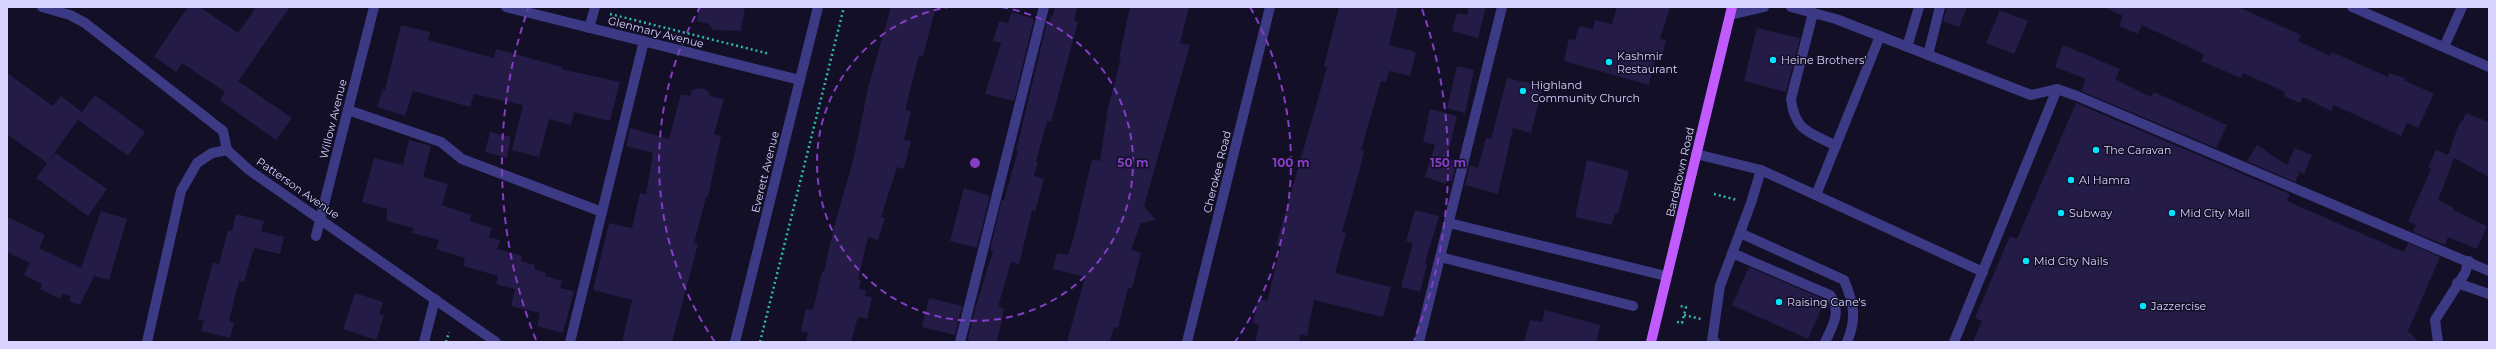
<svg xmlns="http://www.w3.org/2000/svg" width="2496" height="349" font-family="Montserrat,sans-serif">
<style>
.building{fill:#241b47}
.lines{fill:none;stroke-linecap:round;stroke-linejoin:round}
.path{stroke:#2fb8b0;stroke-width:2.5;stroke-dasharray:2 3;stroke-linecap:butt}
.minor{stroke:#3d3a85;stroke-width:10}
.major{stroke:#c25bff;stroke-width:10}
.ring{fill:none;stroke:#843dc5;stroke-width:2;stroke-dasharray:7 5}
.poi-dot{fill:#00e5ff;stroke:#130f26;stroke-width:1.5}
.labels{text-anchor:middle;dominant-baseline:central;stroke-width:3;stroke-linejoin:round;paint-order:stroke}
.street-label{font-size:11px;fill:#d9d4ff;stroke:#130f26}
.poi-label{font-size:11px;fill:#d9d4ff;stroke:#130f26;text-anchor:start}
.centre{fill:#843dc5;stroke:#130f26;stroke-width:2}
.ring-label{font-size:12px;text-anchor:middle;font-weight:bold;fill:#843dc5;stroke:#130f26;stroke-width:3;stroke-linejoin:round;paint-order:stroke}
</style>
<rect width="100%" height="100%" fill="#130f26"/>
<g class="building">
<polygon points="188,7 200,7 238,33 256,7 290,7 238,81 292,118 276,140 220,100 225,92 182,63 176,72 154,56"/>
<polygon points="698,7 745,7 741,31 713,30 709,24 697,21"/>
<polygon points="891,7 925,7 935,10 923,56 919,55 905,110 911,111 904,140 911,141 904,169 897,167 881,217 885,218 878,240 868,237 858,280 861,280 859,289 866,290 865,296 872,297 867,319 858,317 851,342 806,342 808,333 801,331 806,309 813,310 822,271 824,272 834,227 854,157 868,88"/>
<polygon points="1055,7 1077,7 1074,21 1078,22 1051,122 1047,121 1036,162 1038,162 1034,176 1044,179 1035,212 1032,211 1019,264 1011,262 998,307 1004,309 997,342 969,342 968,338 975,309 993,251 990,250 1002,200 1004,200 1018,151 1016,151 1047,22 1049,23 1051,15 1053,16"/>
<polygon points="1130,7 1189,7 1180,43 1190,45 1144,206 1156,220 1141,223 1131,250 1141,253 1132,289 1128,288 1118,328 1114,327 1110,342 1067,342 1085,277 1053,269 1057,253 1068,255 1074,236 1092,159 1100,161 1108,108 1121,58 1119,58"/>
<polygon points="1339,7 1398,7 1389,45 1416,52 1410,76 1389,71 1386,82 1381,81 1361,150 1364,150 1361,165 1342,232 1346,233 1335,273 1391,287 1383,317 1314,300 1307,336 1300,334 1299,342 1255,342 1259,325 1253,323 1258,299 1267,301 1281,247 1276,245 1327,67 1324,66"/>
<polygon points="1469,7 1486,7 1478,38 1452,31 1457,13 1467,15"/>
<polygon points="1617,7 1670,7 1660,39 1666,40 1662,58 1656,57 1649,85 1564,61 1569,39 1575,40 1579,26 1593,29 1595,20 1612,24"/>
<polygon points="1947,7 1967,7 1959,27 1943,21"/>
<polygon points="2104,7 2238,7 2301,35 2298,41 2330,56 2332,52 2388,77 2389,73 2405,78 2404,80 2434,94 2418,128 2407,123 2401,136 2334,105 2331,111 2303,97 2300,103 2284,96 2285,92 2243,73 2241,78 2201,61 2204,54 2142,25 2138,34 2119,26 2123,16"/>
<polygon points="2000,10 2028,21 2014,54 1986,43"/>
<polygon points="1012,12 1034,19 1014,101 985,94 1001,43 993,41 999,21 1008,23"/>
<polygon points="401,25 430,32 428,40 494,58 496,49 562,67 561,69 620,82 610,121 574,112 571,125 549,119 539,157 512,150 523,105 474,94 470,107 413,91 405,116 377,107 383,89 385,90"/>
<polygon points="1757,28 1800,38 1786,92 1744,81"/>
<polygon points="2063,45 2120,69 2115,79 2151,97 2154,92 2227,125 2216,148 2081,91 2086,79 2055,67"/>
<polygon points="1457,66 1474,70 1465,113 1447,108"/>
<polygon points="7,73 53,106 61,96 82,112 95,95 145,132 128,156 78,120 47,163 7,134"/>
<polygon points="1507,78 1543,86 1531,133 1513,128 1498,194 1465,185 1470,165 1478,168 1486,138 1491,139"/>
<polygon points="699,88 707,90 710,96 724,99 714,134 721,136 708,197 706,197 694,243 698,244 672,342 622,342 632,300 593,290 609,223 632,228 640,193 646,195 653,153 626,146 630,128 669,139 681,94 690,96 692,90"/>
<polygon points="2076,103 2290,194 2287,201 2404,252 2408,243 2440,257 2408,331 2419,342 1973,342 1982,321 1975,318 2010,236 2017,239"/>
<polygon points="1430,109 1457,116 1447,158 1457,161 1452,181 1447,180 1446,184 1425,177 1435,145 1423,142"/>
<polygon points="2466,113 2489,122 2489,177 2454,158 2438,200 2454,208 2453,210 2487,226 2477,249 2448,237 2445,245 2413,232 2416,225 2408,221 2431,169 2428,168 2436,150 2448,155 2459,124 2463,120"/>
<polygon points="490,132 511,137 507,158 485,152"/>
<polygon points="409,140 431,146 423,177 448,184 442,205 471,215 470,221 492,228 489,237 500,240 497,249 522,256 521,261 535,265 534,269 546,273 545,276 562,281 560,288 574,291 563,333 537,326 540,313 511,306 515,289 496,284 498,276 463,266 465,258 436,249 439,240 412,233 413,228 387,221 387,209 362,202 374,158 403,165"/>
<polygon points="2257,145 2287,165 2295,148 2312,155 2304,174 2295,170 2299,173 2295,182 2247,161"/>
<polygon points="55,153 107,189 88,216 36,178"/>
<polygon points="1587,160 1629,171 1618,214 1615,213 1612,225 1575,217"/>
<polygon points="964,188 990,196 977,248 950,241"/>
<polygon points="1415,210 1439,216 1425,263 1427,264 1420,292 1401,287 1413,243 1406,241"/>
<polygon points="101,211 127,219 109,280 94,276 80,305 69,301 71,297 63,293 60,299 40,289 42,284 24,275 30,263 7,252 7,217 45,235 39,248 81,268"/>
<polygon points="236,214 264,221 261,231 284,237 280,254 255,248 253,251 244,282 239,281 229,321 234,323 230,338 201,331 204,321 198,319 213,262 219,264 228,230 232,231"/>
<polygon points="1749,267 1825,300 1808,339 1732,305"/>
<polygon points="355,293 383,302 379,314 384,316 376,340 343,329"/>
<polygon points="929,298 962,306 955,335 922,327"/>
<polygon points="1545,310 1600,325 1596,342 1524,342 1530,320 1542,322"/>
</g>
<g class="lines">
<g class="path">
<polyline points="610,14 770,54"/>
<polyline points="1714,194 1737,200"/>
<polyline points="1684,315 1701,319"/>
<polyline points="1677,322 1682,323 1686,307 1680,306"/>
<polyline points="446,342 449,332"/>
<polyline points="760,342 844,7"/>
</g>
<g class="minor">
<polyline points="42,7 70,15 85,23 223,131 227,150 249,170 496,342"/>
<polyline points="506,7 800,80"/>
<polyline points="1791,7 1836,19 2031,95 2057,89 2077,96 2489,271"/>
<polyline points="2352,7 2489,67"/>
<path d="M1813,13L1791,99C1795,132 1810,132 1836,146"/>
<polyline points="1730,15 1764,7"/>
<polyline points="589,28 595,7"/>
<polyline points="1907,47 1919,7"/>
<polyline points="2444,47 2462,7"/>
<polyline points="1928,55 1940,7"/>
<polyline points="348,110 441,142 462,159 602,212"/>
<polyline points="1696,154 1761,170 1983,272"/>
<polyline points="1816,195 1880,36"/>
<polyline points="1449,223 1666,276"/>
<path d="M1740,233L1844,280C1854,304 1857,318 1847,342"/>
<polyline points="316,236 374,7"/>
<path d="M1732,253L1830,295C1842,311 1833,326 1825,342"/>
<polyline points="1440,257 1633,306"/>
<polyline points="2457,283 2489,294"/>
<polyline points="147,342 181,191 197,163 212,153 227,150"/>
<polyline points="424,342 435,299"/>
<polyline points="570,342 644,41"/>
<polyline points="735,342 818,7"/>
<polyline points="960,342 1044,7"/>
<polyline points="1187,342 1270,7"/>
<polyline points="1419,342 1502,7"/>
<polyline points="1715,342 1712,341 1720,286 1751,203 1761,170"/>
<polyline points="1954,342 2057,89"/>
<polyline points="2438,342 2435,320 2465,273 2469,261"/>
</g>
<polyline class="major" points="1651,342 1732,7"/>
</g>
<g class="ring">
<path d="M1001 7A158 158 0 1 1 949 7"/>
<path d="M715 342A316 316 0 0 1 700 7M1250 7A316 316 0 0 1 1235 342"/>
<path d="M536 340A473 473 0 0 1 528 9M1422 9A473 473 0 0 1 1414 340"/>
</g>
<g class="poi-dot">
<circle cx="1773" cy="60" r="4"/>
<circle cx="1609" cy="62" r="4"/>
<circle cx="1523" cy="91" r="4"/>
<circle cx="2096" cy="150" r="4"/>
<circle cx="2071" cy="180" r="4"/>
<circle cx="2061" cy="213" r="4"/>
<circle cx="2172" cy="213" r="4"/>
<circle cx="2026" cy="261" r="4"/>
<circle cx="1779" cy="302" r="4"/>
<circle cx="2143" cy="306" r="4"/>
</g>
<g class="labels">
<g class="street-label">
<text transform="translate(656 32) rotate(14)">Glenmary Avenue</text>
<text transform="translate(333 119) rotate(-76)">Willow Avenue</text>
<text transform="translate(765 172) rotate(-76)">Everett Avenue</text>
<text transform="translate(1217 172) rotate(-76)">Cherokee Road</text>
<text transform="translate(1680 172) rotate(-77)">Bardstown Road</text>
<text transform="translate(298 188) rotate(35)">Patterson Avenue</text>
</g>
<g class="poi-label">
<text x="1617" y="56">Kashmir<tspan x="1617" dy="13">Restaurant</tspan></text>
<text x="1781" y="60">Heine Brothers’</text>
<text x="1531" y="85">Highland<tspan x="1531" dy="13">Community Church</tspan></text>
<text x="2104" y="150">The Caravan</text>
<text x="2079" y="180">Al Hamra</text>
<text x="2069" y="213">Subway</text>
<text x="2180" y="213">Mid City Mall</text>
<text x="2034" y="261">Mid City Nails</text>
<text x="1787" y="302">Raising Cane's</text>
<text x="2151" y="306">Jazzercise</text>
</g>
</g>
<circle cx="975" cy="163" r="6" class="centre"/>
<g class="ring-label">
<text x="1133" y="167">50 m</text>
<text x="1291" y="167">100 m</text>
<text x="1448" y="167">150 m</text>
</g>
<rect width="2496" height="349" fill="none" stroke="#d9d4ff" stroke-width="16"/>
</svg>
